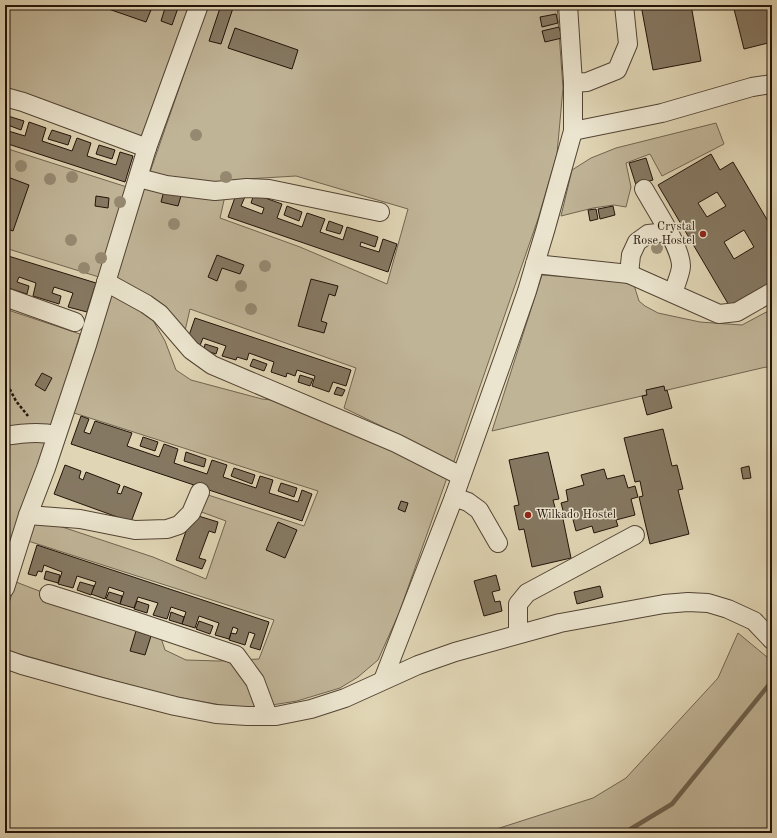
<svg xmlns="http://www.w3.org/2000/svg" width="777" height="838" font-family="'Old Standard TT',serif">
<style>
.green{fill:#c0b497;stroke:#716450}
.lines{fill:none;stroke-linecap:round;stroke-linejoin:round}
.stream{stroke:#6d604d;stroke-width:4.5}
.building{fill:#857862;stroke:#221309;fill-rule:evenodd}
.minor-casing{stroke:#524434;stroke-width:20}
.path{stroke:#221309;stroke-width:2.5;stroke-dasharray:3 2;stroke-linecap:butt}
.minor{stroke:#ebe4ce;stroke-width:18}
.tree{fill:#968971}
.poi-dot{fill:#8f2418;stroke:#ebe4ce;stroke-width:1.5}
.labels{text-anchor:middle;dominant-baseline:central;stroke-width:3;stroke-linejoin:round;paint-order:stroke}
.poi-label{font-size:12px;fill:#221309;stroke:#ebe4ce;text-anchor:end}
</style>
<rect width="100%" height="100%" fill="#e0d5b4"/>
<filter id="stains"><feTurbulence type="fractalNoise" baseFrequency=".005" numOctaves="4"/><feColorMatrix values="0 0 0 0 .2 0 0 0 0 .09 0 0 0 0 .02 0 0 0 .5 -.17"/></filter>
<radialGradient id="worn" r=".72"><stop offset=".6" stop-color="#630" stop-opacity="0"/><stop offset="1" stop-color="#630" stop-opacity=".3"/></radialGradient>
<g class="green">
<polygon points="5,5 191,5 142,142 5,96"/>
<polygon points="208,5 557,5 563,88 557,154 538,219 452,467 402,436 344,408 356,368 190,309 184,335 112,282 145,185 225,196 220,218 300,247 387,284 408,209 296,176 246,179 223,186 149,175"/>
<polygon points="716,123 724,144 662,176 650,154 626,163 631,187 626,207 614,205 593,208 561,216 572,170 591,158 616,148"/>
<polygon points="5,148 130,188 99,277 5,248"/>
<polygon points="542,275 633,282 639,301 645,306 658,313 700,322 742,325 772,309 772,373 766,367 492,431"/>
<polygon points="109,292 151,317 165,341 176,370 191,380 262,399 290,402 448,475 399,613 378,660 358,677 340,688 297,701 253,708 221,705 165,695 12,652 5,649 5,615 16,582 161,638 165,650 186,660 219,661 259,659 274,620 28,541 35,518 153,557 206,579 226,521 196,510 205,494 304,526 318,491 71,412"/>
<polygon points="5,309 80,334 54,420 5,568"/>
<polygon points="738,633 767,657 772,669 772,833 761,833 754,831 749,833 484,833 593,798 626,778 718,678"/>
</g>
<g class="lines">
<polyline class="stream" points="624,833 672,804 772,681"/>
</g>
<g class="building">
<polygon points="97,5 153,5 146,22"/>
<polygon points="166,5 179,5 172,25 161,21"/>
<polygon points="221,5 234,5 221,44 209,41"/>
<polygon points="641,5 691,5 701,61 653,70"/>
<polygon points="733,5 768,5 772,21 772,42 744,49"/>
<polygon points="556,14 558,23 542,27 540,17"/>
<polygon points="559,27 562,38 545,42 542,31"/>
<polygon points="235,28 298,50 292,69 228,48"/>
<polygon points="8,116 24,121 21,130 5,124"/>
<polygon points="29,122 46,128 42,141 72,151 77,138 91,143 87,156 116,165 120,152 133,156 125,182 5,143 5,130 25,136"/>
<polygon points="52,130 71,136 68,145 48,139"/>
<polygon points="99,145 115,150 112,159 96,154"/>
<path d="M711,154L720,170L733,162L772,228V282L730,307L658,185ZM717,192L726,206L707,217L698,203ZM744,230L754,247L734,259L724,242Z"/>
<polygon points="646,158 653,180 636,185 629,163"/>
<polygon points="5,176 29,185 13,231 5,228 5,190 6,187 5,186"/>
<polygon points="238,189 247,192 241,206 262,214 264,208 251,203 254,194 282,204 277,218 302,227 307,213 325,219 320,232 343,240 347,227 378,237 375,247 361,242 360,246 379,252 383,239 397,244 388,272 228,217"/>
<polygon points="164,191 181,196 178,206 161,202"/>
<polygon points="96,196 109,198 108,208 95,206"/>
<polygon points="287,206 302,212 299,221 284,215"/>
<polygon points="613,206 615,215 600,219 598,209"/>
<polygon points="596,209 598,219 590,221 588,210"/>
<polygon points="329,221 343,226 340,234 326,230"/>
<polygon points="5,255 96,283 87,312 68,307 73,293 54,287 52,293 61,296 59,304 33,296 36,283 19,277 17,282 29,286 27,294 5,287"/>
<polygon points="217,255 244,265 240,274 222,268 217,281 208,277"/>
<polygon points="311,279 338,286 335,296 329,294 321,321 327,323 324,333 298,326"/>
<polygon points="195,318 351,370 346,386 333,382 329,392 312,386 315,376 297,370 295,376 287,373 286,377 271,372 274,362 249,353 247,360 237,357 236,360 222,356 226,346 203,338 199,348 186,344"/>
<polygon points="205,344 218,348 216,354 204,350"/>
<polygon points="253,359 267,364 264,371 250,366"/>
<polygon points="42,373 52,378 45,391 35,385"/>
<polygon points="300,375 313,379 310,386 298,382"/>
<polygon points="664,386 665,391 667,390 672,408 647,415 642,396 647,395 646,390"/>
<polygon points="337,387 345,390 342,396 334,394"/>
<polygon points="772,408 772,472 768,409"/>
<polygon points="81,416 89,419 84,432 90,434 95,421 132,433 127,446 159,457 164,444 178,449 174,463 207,474 212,460 227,465 223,477 256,488 260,476 273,480 269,493 298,502 302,490 312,494 302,521 71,444"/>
<polygon points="663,429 672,466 677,465 683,489 678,490 689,534 650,544 639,497 643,496 640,481 635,482 624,438"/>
<polygon points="143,437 158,442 155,451 140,446"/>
<polygon points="186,452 206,459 204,467 184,461"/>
<polygon points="548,452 559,499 553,500 557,515 562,514 571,558 532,567 524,529 519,530 514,506 519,505 509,460"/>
<polygon points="65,465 81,471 79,478 83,480 86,472 120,485 117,493 121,494 124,486 142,493 131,522 54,494"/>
<polygon points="749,466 751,478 743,479 741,468"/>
<polygon points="234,468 255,475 252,484 231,476"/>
<polygon points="604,469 607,479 624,475 628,488 635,486 638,497 631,499 635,515 616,520 618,526 594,533 592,526 576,531 571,512 564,514 561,503 568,501 566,490 584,485 581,475"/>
<polygon points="281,483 297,488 294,497 278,491"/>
<polygon points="401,501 408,503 405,512 398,509"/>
<polygon points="192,514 218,522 215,533 209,531 199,558 206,560 202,569 176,560"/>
<polygon points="278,522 297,530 285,558 266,550"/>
<polygon points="37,545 269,622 260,650 250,647 255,634 249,632 245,645 229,640 231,633 236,634 238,629 233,627 229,639 215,635 219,623 199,616 195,628 182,624 186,612 171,607 167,619 153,615 158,603 138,597 134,608 120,604 124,592 109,587 105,599 91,594 96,582 77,576 73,588 58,584 62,572 44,565 42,572 38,571 36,576 28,574"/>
<polygon points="46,571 60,575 58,583 44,579"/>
<polygon points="496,575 500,590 492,592 495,602 500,601 502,611 484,616 474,581"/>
<polygon points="80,582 94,586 91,595 77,590"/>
<polygon points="600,586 603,597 577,604 574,592"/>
<polygon points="109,592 122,596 120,604 106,599"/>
<polygon points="137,601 149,605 147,613 134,609"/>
<polygon points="171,612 184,617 182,624 169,620"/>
<polygon points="199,621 213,626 210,634 196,629"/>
<polygon points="136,631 151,636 145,655 130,651"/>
</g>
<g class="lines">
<g class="minor-casing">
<g id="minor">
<polyline points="573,83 587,82 617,70 628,44 624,5"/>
<polyline points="5,97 23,102 147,148"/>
<polyline points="573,131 662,113 752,87 772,84"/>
<polyline points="139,178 166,185 215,191 247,188 269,189 380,212"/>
<path d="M644,189C654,207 681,247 681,266C681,273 675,286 673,293"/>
<polyline points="535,264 629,274 631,255 637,242 648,234 668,232"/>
<polyline points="629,274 719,314 737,312 772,292"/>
<polyline points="106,282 146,304 160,314 191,350 212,365 396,443 461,476"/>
<polyline points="5,297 75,322"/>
<path d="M5,436C22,433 39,431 56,435"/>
<polyline points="454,497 468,502 479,510 498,543"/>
<polyline points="28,515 80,519 135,530 167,529 179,525 191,513 200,492"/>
<polyline points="5,588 28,515 46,468 87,345 147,148 199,5"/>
<polyline points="49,594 135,621 236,655 255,681 268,716"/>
<polyline points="518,634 518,604 527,593 635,535"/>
<polyline points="5,659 22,665 101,687 175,706 216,714 247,716 276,716 311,709 345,698 418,665 455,652 560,623 664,604 688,602 708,603 728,609 754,621 772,640"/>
<polyline points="383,680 454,497 510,340 527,291 535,264 545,231 573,131 573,83 568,5"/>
</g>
</g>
<g class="path">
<polyline points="5,335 7,315"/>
<polyline points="5,370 6,382 16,401 28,416"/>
</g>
<use href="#minor" class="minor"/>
</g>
<g class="tree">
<circle cx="196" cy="135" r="6"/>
<circle cx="21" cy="166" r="6"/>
<circle cx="72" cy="177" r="6"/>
<circle cx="226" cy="177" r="6"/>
<circle cx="50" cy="179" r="6"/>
<circle cx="120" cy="202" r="6"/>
<circle cx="174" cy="224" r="6"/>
<circle cx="71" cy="240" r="6"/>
<circle cx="657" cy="248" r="6"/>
<circle cx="101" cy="258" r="6"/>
<circle cx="265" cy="266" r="6"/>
<circle cx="84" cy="268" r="6"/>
<circle cx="241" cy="286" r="6"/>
<circle cx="251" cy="309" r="6"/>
</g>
<g class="poi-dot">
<circle cx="703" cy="234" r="4"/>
<circle cx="528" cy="515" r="4"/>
</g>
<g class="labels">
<g class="poi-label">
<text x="695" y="227">Crystal<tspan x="695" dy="14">Rose Hostel</tspan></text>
<text x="536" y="515" text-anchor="start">Wilkado Hostel</text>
</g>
</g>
<rect width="777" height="838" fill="none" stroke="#e0d5b4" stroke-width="20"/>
<rect x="6" y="6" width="765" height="826" fill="none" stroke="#221309" stroke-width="2"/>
<rect x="10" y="10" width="757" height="818" fill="none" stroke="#221309"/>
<rect width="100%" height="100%" filter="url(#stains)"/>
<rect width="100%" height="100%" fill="url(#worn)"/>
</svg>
